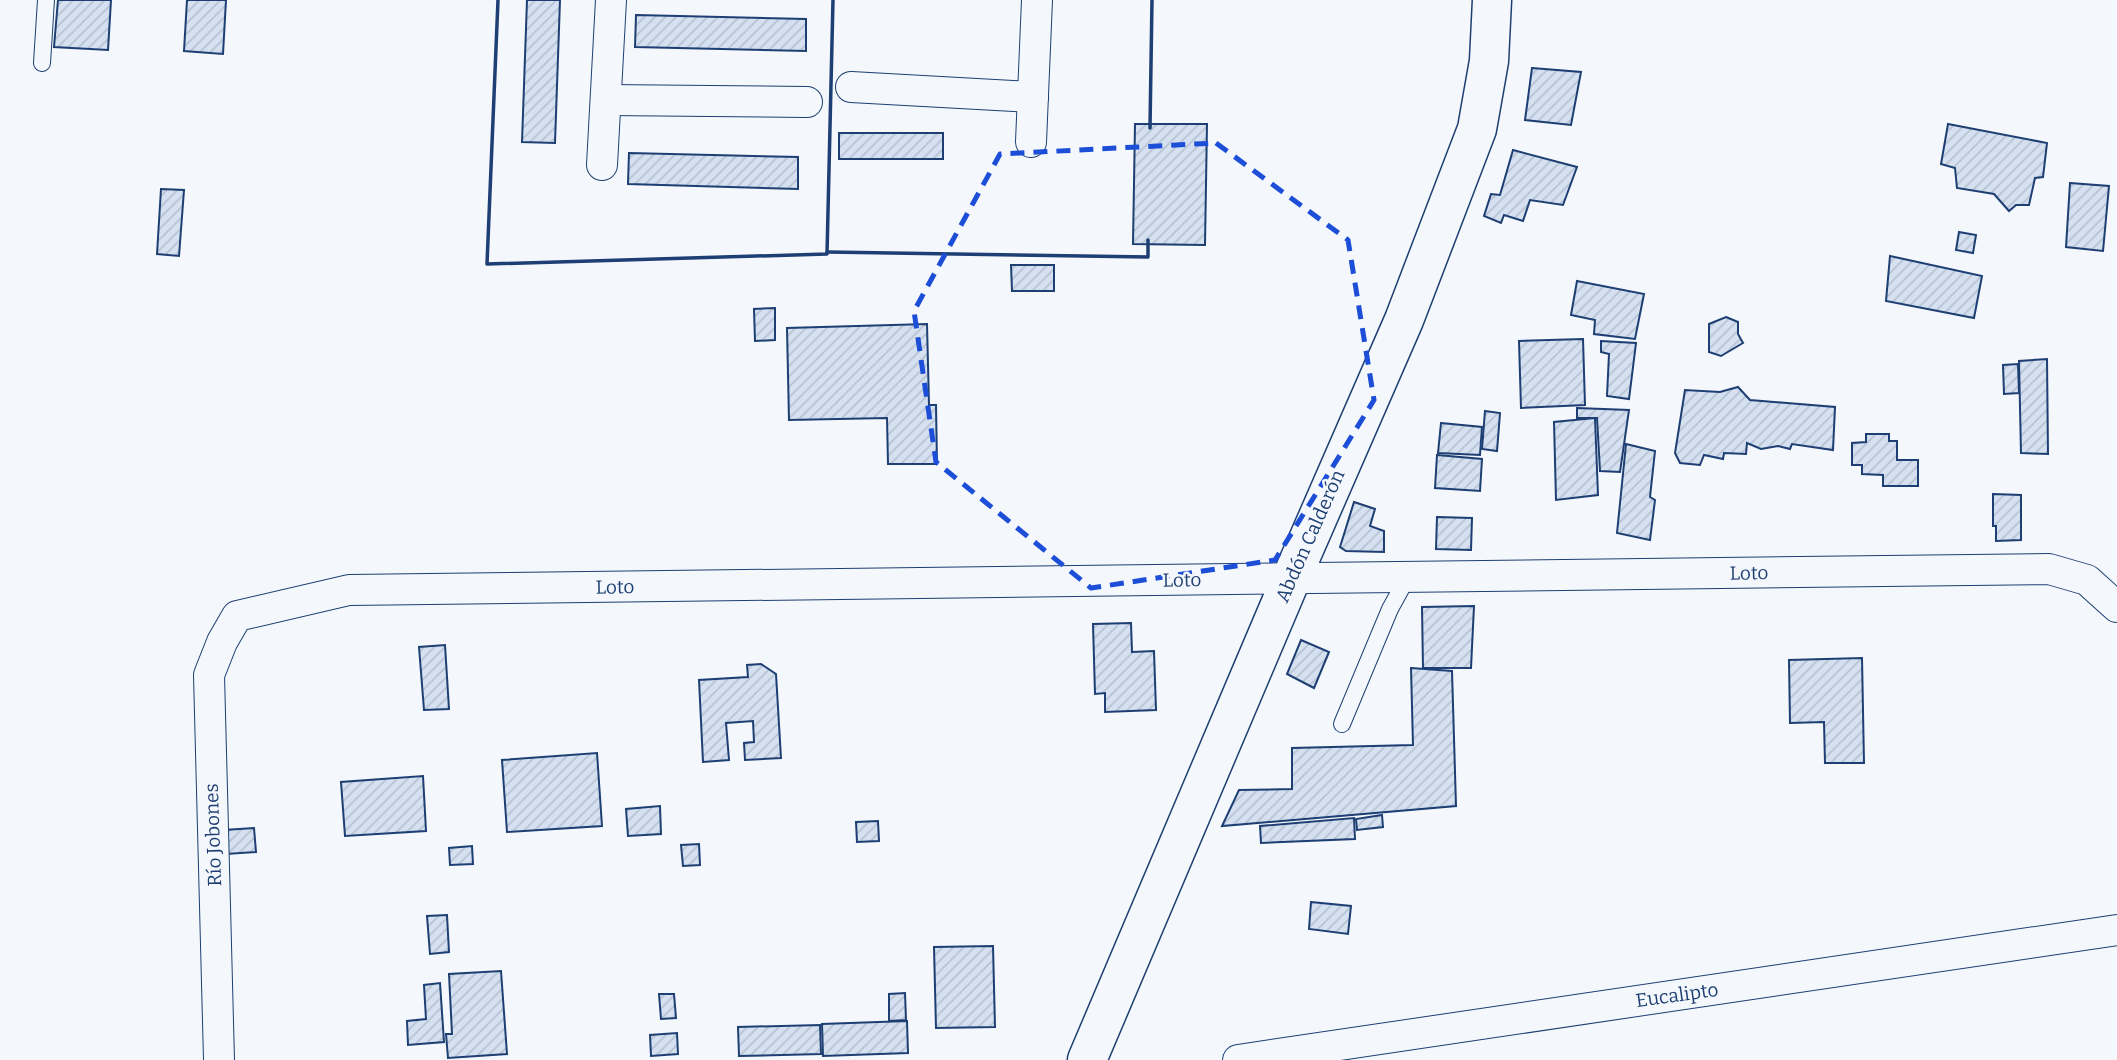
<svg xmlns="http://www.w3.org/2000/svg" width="2117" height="1060" font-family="Bitter,serif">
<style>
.building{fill:url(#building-hatch);stroke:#1d3f73;stroke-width:2}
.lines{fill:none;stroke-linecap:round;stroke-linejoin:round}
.service-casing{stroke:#1d3f73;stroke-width:18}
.minor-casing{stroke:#1d3f73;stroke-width:32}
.tertiary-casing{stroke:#1d3f73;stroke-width:41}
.service{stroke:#f4f7fb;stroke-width:16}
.minor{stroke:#f4f7fb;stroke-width:30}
.tertiary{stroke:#f4f7fb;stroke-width:38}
.wall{stroke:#1d3f73;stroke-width:3.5}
.marked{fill:none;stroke:#1d4ed8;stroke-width:5;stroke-dasharray:14 9;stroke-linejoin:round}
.labels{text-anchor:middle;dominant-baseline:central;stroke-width:5;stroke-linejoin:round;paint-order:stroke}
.street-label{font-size:19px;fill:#1d3f73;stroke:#f4f7fb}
</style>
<defs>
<pattern id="building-hatch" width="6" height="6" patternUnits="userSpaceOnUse" patternTransform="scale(1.75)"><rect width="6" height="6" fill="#d5e0f0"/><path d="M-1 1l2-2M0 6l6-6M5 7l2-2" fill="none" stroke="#b6c1d1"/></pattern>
</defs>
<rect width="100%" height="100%" fill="#f4f7fb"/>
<g class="building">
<polygon points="58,0 111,0 108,50 54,47"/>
<polygon points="187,0 226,0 223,54 184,51"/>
<polygon points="527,0 560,0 555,143 522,142"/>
<polygon points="636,15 806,19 806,51 635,47"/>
<polygon points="1532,68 1581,72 1571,125 1525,120"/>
<polygon points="1135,124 1207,124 1205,245 1133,244"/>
<polygon points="1948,124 2047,143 2043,177 2035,178 2029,205 2016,205 2009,211 1994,194 1957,188 1955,168 1941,164"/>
<rect x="839" y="133" width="104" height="26"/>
<polygon points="1513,150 1577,167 1563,205 1530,200 1523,221 1504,215 1501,223 1484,216 1491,194 1500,195"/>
<polygon points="629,153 798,157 798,189 628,184"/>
<polygon points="2070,183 2109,186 2103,251 2066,247"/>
<polygon points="161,189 184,190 179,256 157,254"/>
<polygon points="1959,232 1976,235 1973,253 1956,250"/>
<polygon points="1890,256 1982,276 1974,318 1886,301"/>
<polygon points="1011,265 1054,265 1054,291 1012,291"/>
<polygon points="1577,281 1644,294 1635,339 1594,334 1595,320 1571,315"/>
<polygon points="775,308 775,340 755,341 754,309"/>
<polygon points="1726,317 1738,322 1738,334 1743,343 1721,356 1709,352 1709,324"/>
<polygon points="927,324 929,405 936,405 937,464 888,464 887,418 789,420 787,328"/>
<polygon points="1583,339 1585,405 1521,408 1519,341"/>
<polygon points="1601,341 1636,343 1629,399 1607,396 1609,354 1601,352"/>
<polygon points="2047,359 2048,454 2021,453 2019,361"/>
<polygon points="2018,364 2019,393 2004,394 2003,365"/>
<polygon points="1738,387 1750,400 1835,407 1833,450 1792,444 1790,449 1778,446 1761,449 1747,443 1746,454 1724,453 1723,459 1704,455 1700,465 1680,463 1675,453 1685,390 1720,392"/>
<polygon points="1577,408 1629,410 1620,472 1600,471 1597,418 1577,418"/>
<polygon points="1485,411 1500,413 1497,451 1482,449"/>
<polygon points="1595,418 1598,495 1556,500 1554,422"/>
<polygon points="1441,423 1482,427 1480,455 1438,453"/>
<polygon points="1866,434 1889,434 1889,441 1897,441 1897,460 1918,460 1918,486 1883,486 1883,475 1862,474 1862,465 1852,465 1852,443 1866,442"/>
<polygon points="1626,444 1655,451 1650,497 1655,500 1650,540 1617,533"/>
<polygon points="1437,455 1482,459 1480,491 1435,488"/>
<polygon points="1993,494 2021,495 2021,540 1996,541 1996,526 1993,526"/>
<polygon points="1354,502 1375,509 1370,526 1384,531 1384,552 1346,551 1340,547"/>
<polygon points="1437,517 1472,518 1471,550 1436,549"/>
<polygon points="1474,606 1471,668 1423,668 1422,607"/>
<polygon points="1131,623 1132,652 1154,651 1156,710 1105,712 1105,693 1095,694 1093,624"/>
<polygon points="1301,640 1329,652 1314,688 1287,674"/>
<polygon points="445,645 449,709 424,710 419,647"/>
<polygon points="1862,658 1864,763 1825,763 1824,722 1790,723 1789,660"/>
<polygon points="761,664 776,674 781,758 745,760 744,743 754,742 753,721 726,723 729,760 703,762 699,680 748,677 747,665"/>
<polygon points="1411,668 1452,671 1456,806 1222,826 1239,790 1292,789 1292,748 1413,745"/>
<polygon points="597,753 602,826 507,832 502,760"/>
<polygon points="423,776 426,831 345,836 341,782"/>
<polygon points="660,806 661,834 628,836 626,809"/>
<polygon points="1382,815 1383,827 1357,830 1356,819"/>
<polygon points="1354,818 1355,839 1261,843 1260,826"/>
<polygon points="878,821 879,841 857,842 856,822"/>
<polygon points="254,828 256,852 226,854 224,830"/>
<polygon points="699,844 700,865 683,866 681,845"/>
<polygon points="472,846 473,864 450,865 449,848"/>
<polygon points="1311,902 1351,906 1348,934 1309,929"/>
<polygon points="447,915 449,952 430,954 427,916"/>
<polygon points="993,946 995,1027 936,1028 934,947"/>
<polygon points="501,971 507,1054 448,1058 446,1034 452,1034 449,974"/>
<polygon points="440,983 444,1042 408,1045 407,1021 426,1019 424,985"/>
<polygon points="905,993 906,1020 889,1021 889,994"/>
<polygon points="659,994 674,994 676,1018 661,1019"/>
<polygon points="907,1021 908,1053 823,1056 822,1024"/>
<polygon points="820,1025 821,1054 739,1056 738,1027"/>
<polygon points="677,1033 678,1054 651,1056 650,1035"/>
</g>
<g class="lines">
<g class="service-casing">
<g id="service">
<polyline points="42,63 46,0"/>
<polyline points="1342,724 1390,609 1407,578"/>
</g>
</g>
<g class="minor-casing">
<g id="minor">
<polyline points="851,87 1033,97"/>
<polyline points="606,100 807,102"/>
<polyline points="1031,142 1037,0"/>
<polyline points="602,165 611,0"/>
<polyline points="219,1060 209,675 222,642 237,616 349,590 2049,569 2087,580 2117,607"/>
<polyline points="1238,1060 2117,930"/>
</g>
</g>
<g class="tertiary-casing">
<polyline id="tertiary" points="1087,1060 1291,579 1404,320 1477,129 1489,61 1492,0"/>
</g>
<use href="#service" class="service"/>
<use href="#minor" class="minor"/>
<use href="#tertiary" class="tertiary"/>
<g class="wall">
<polyline points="498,0 487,264 827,254 833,0"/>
<polyline points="1150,128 1152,0"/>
<polyline points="827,252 1148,257 1148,240"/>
</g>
</g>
<path class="marked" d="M1216,143L1348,240L1374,400L1275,560L1091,588L936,462L914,311L1000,154Z"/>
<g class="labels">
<g class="street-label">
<text transform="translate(1310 536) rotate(-66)">Abdón Calderón</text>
<text transform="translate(1749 573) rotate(-1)">Loto</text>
<text transform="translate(1182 580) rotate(-1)">Loto</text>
<text transform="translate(615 587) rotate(-1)">Loto</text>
<text transform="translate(213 835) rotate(-92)">Río Jobones</text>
<text transform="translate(1677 995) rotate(-8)">Eucalipto</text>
</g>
</g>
</svg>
